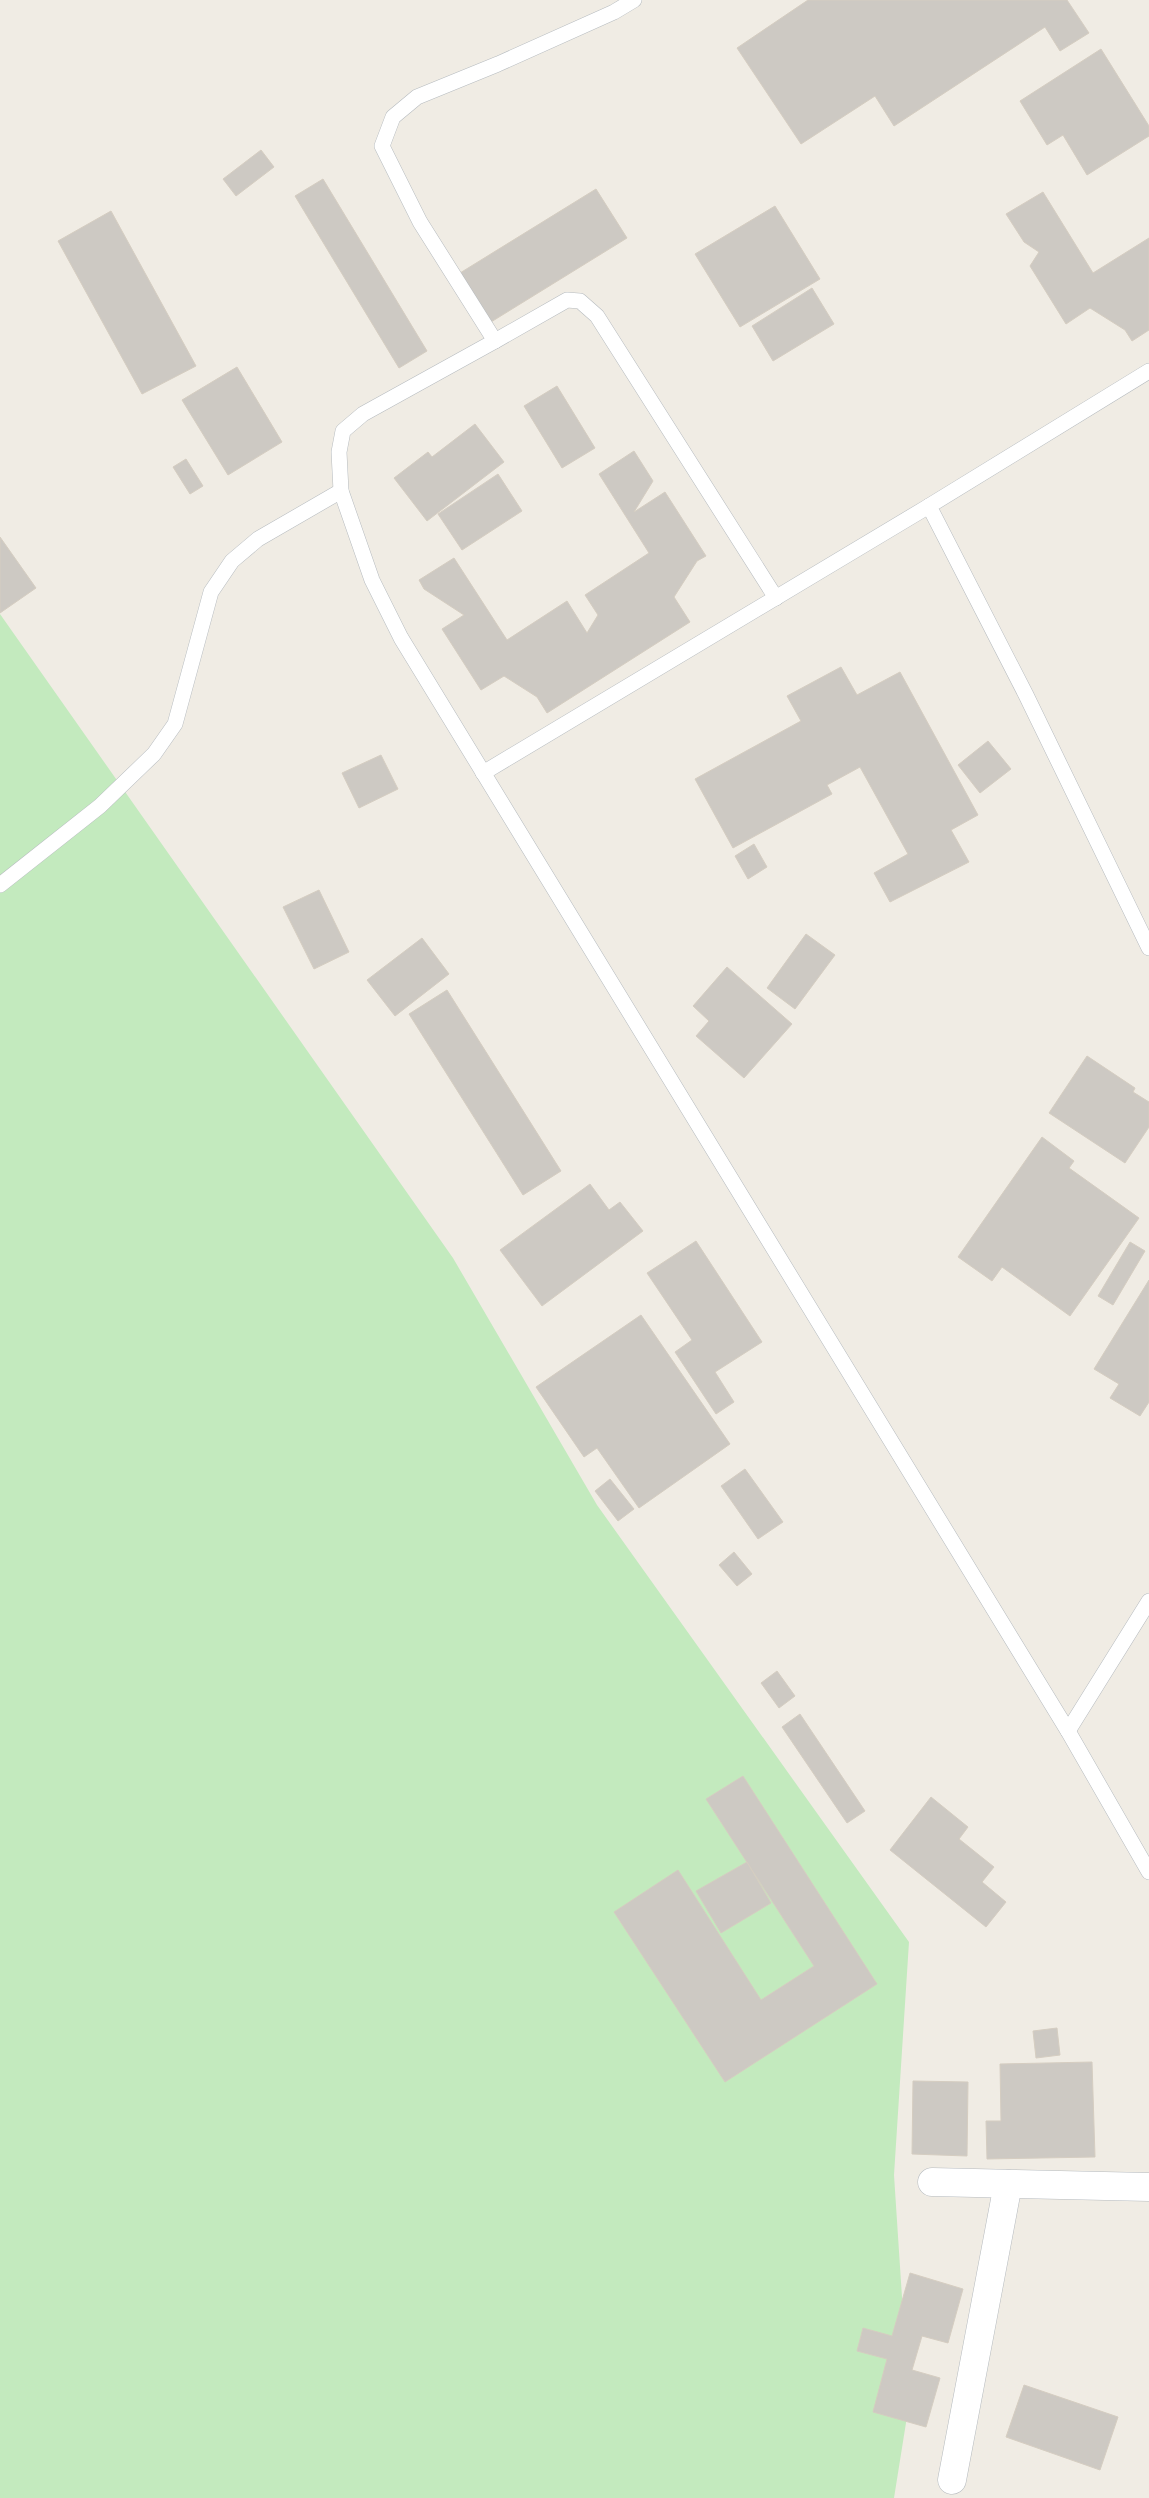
<svg xmlns="http://www.w3.org/2000/svg" width="1149" height="2498" font-family="Inter,sans-serif">
<style>
.green{fill:#c3eabe}
.building{fill:#cdc9c3;stroke:#d5cdc1}
.lines{fill:none;stroke-linecap:round;stroke-linejoin:round}
.service-casing{stroke:#b6bbbf;stroke-width:16}
.minor-casing{stroke:#b6bbbf;stroke-width:29}
.service{stroke:#fff;stroke-width:15}
.minor{stroke:#fff;stroke-width:28}
</style>
<rect width="100%" height="100%" fill="#f0ece4"/>
<polygon class="green" points="0,614 453,1258 597,1505 909,1942 894,2175 909,2404 894,2498 0,2498"/>
<g class="building">
<polygon points="808,0 1067,0 1089,33 1060,51 1045,27 894,126 875,96 801,144 737,48"/>
<polygon points="1101,49 1149,126 1149,136 1087,175 1063,135 1047,145 1020,101"/>
<polygon points="261,150 274,167 236,196 223,179"/>
<polygon points="323,179 427,351 399,368 295,196"/>
<polygon points="596,189 627,238 491,322 460,273"/>
<polygon points="1043,192 1093,273 1149,238 1149,330 1132,341 1125,330 1090,308 1066,324 1030,266 1039,252 1024,242 1006,214"/>
<polygon points="775,206 820,279 740,327 695,254"/>
<polygon points="111,211 196,366 142,394 58,241"/>
<polygon points="812,288 834,324 773,361 752,326"/>
<polygon points="237,367 282,442 228,475 182,400"/>
<polygon points="557,386 595,448 562,468 524,406"/>
<polygon points="475,424 504,462 427,521 394,478 428,452 432,457"/>
<polygon points="634,451 653,481 634,512 665,492 706,556 697,561 674,597 690,622 547,713 537,697 504,676 481,690 442,629 464,615 424,589 419,580 454,558 507,640 567,601 587,633 598,615 585,595 649,553 599,474"/>
<polygon points="186,459 203,486 190,494 173,467"/>
<polygon points="498,474 522,511 462,550 438,514"/>
<polygon points="0,537 36,588 0,613"/>
<polygon points="841,667 857,695 900,672 978,815 951,830 969,862 890,902 874,873 908,854 860,767 827,785 832,794 733,848 695,779 801,721 787,696"/>
<polygon points="988,741 1011,769 980,793 958,765"/>
<polygon points="381,755 398,789 359,808 342,773"/>
<polygon points="754,844 767,867 748,879 735,856"/>
<polygon points="319,890 349,952 314,969 283,907"/>
<polygon points="806,934 835,955 795,1009 767,988"/>
<polygon points="422,938 449,974 395,1016 367,980"/>
<polygon points="727,967 792,1024 744,1078 696,1036 709,1021 693,1006"/>
<polygon points="447,990 561,1171 523,1195 409,1014"/>
<polygon points="1087,1056 1135,1088 1133,1092 1149,1102 1149,1127 1125,1163 1049,1113"/>
<polygon points="1042,1137 1074,1161 1069,1168 1139,1218 1070,1316 1002,1267 992,1281 958,1257"/>
<polygon points="590,1184 609,1210 620,1202 643,1231 542,1306 500,1250"/>
<polygon points="696,1241 762,1342 715,1372 734,1402 716,1414 675,1352 692,1340 647,1273"/>
<polygon points="1130,1242 1145,1251 1113,1305 1098,1296"/>
<polygon points="1149,1280 1149,1402 1140,1416 1110,1398 1119,1384 1094,1369"/>
<polygon points="641,1315 730,1444 639,1508 597,1448 584,1457 536,1387"/>
<polygon points="745,1469 783,1522 758,1539 721,1486"/>
<polygon points="610,1479 634,1509 618,1521 595,1491"/>
<polygon points="734,1552 752,1574 737,1586 719,1565"/>
<polygon points="777,1671 795,1696 779,1708 761,1683"/>
<polygon points="800,1714 865,1811 847,1823 782,1727"/>
<polygon points="743,1776 877,1984 725,2082 614,1912 678,1870 761,2000 814,1966 706,1799"/>
<polygon points="931,1797 968,1827 959,1839 994,1867 982,1882 1006,1902 986,1927 890,1850"/>
<polygon points="747,1862 771,1903 721,1933 696,1891"/>
<polygon points="1057,2028 1060,2055 1036,2058 1033,2031"/>
<polygon points="1092,2062 1095,2157 987,2159 986,2121 1001,2121 1000,2064"/>
<polygon points="913,2081 968,2082 967,2156 912,2154"/>
<polygon points="910,2273 963,2289 948,2343 922,2336 912,2370 940,2378 926,2427 873,2412 887,2359 857,2351 863,2328 892,2336"/>
<polygon points="1024,2385 1118,2417 1100,2470 1006,2437"/>
</g>
<g class="lines">
<g class="service-casing">
<g id="service">
<polyline points="634,0 614,12 498,64 417,97 393,117 382,146 420,222 495,341 363,414 343,431 339,452 341,491 372,580 401,638 1068,1731 1149,1872"/>
<polyline points="495,341 567,300 580,301 597,316 776,598"/>
<polyline points="1149,371 929,506 1026,695 1149,948"/>
<polyline points="483,773 929,506"/>
<polyline points="0,885 100,806 154,754 175,724 211,592 232,561 258,539 341,491"/>
<polyline points="1068,1731 1149,1601"/>
</g>
</g>
<g class="minor-casing">
<g id="minor">
<polyline points="932,2182 1149,2187"/>
<polyline points="952,2480 1008,2184"/>
</g>
</g>
<use href="#service" class="service"/>
<use href="#minor" class="minor"/>
</g>
</svg>
